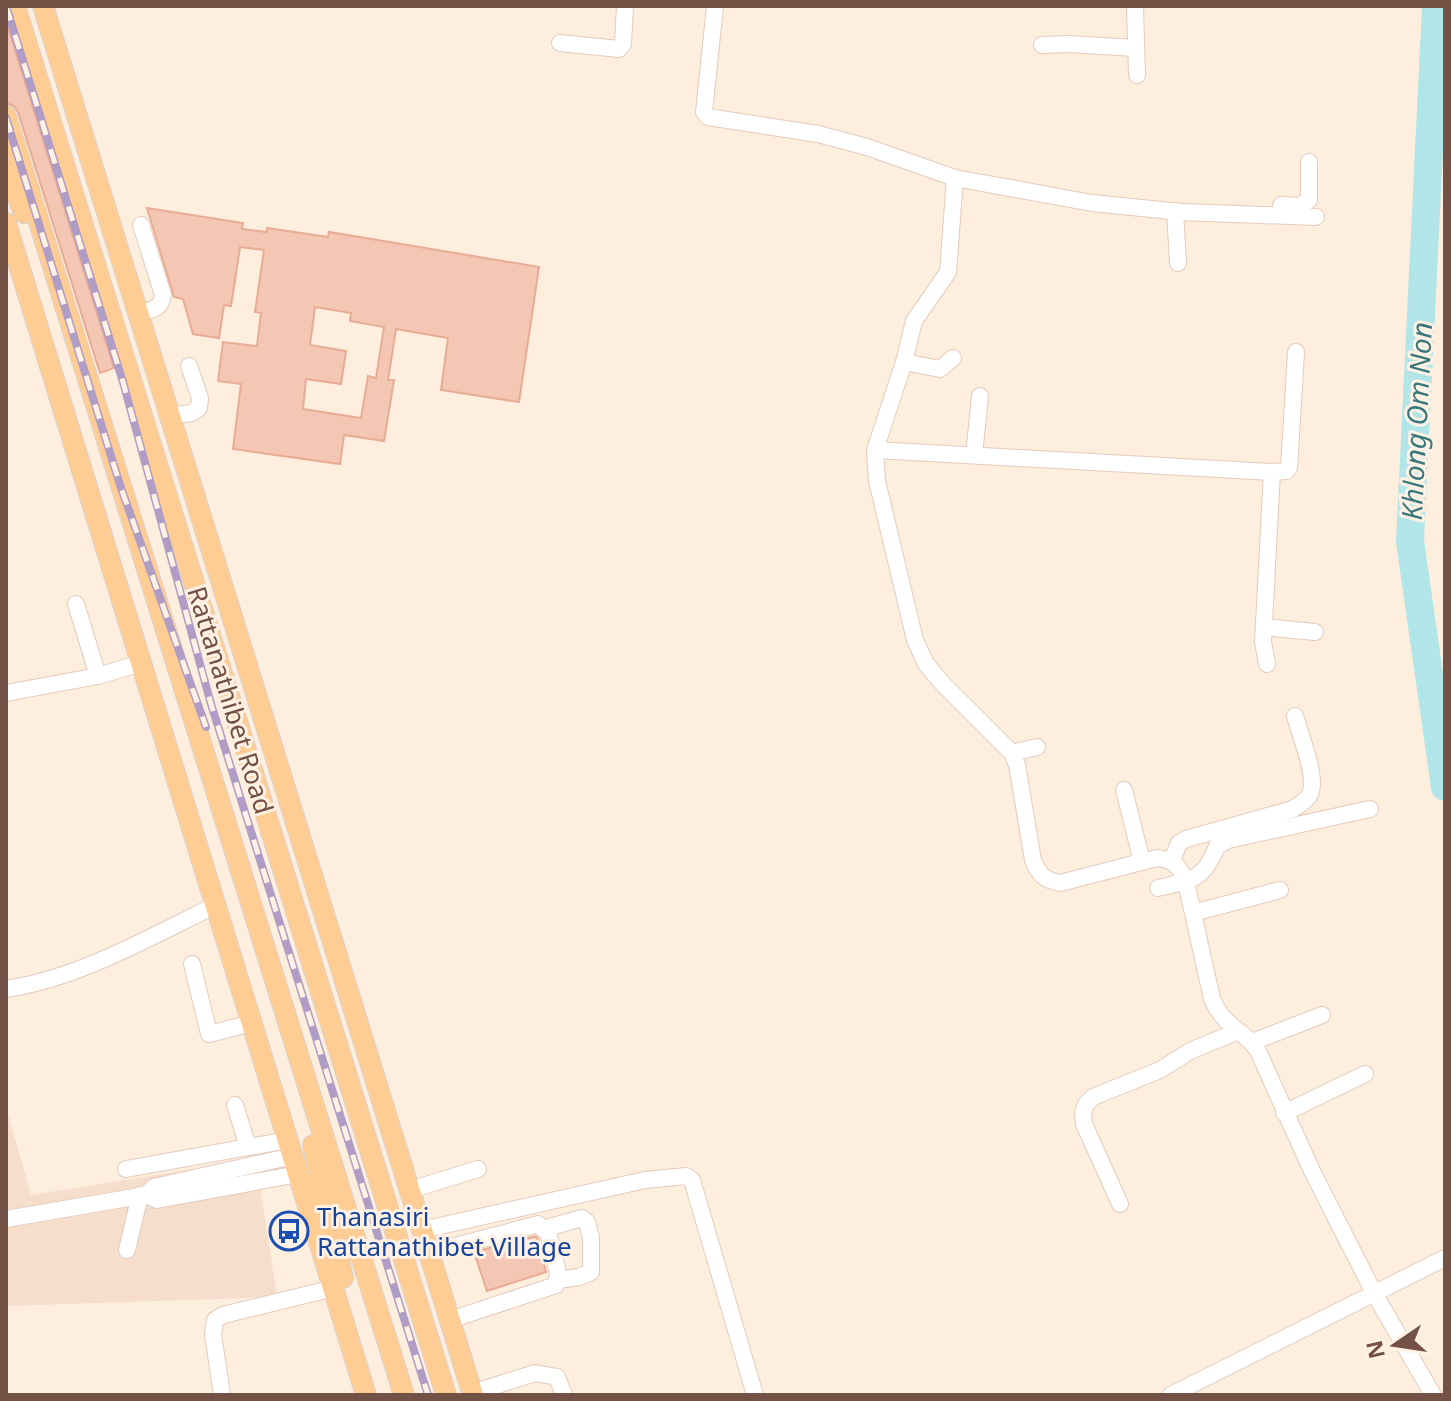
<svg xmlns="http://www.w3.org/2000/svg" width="1451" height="1401" font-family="'Noto Sans',sans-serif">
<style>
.residential{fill:#f5decc}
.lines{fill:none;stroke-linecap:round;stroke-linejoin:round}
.river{stroke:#b2e5e7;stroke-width:28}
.building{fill:#f4c7b4;stroke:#e8ab93;stroke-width:2;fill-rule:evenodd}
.minor-casing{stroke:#e4cbbd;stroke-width:18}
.major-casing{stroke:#dbd2cf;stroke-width:22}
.minor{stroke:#fff;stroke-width:16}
.major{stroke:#ffcc93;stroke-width:20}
.rail-casing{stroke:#af9dc6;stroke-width:8}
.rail{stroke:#fff2e5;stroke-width:5;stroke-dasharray:15;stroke-linecap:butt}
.labels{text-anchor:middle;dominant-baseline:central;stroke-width:6;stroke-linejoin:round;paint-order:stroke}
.street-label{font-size:26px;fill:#745145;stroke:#fff2e5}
.transit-label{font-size:26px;fill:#164399;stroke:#fff2e5;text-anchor:start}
.water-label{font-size:28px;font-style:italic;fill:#38777c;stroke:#fff2e5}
</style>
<rect width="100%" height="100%" fill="#feeede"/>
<polygon class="residential" points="6,1107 31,1195 256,1159 277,1297 6,1306"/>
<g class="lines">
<polyline class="river" points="1436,6 1410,541 1445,787"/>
</g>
<g class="building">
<polygon points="6,21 114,368 100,373 18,112 14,106 6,103"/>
<path d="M147,208L243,223L242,229L267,232V228L328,237L329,232L539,267L519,402L441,390L448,338L396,329L388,380H394L384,441L344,435L340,464L233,449L241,384L218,381L223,342L257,346L261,313L255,312L264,250L240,247L231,306L224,305L219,338L193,334L183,299L174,297ZM315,307L351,313L350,321L384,327L376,378L368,376L361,418L303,409L306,379L341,384L346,351L310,345Z"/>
<polygon points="535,1236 538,1239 546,1272 487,1291 474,1252"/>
</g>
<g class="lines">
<g class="minor-casing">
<g id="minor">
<path d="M715,6L704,112L708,117L818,134L867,147L955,178L948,272L914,321L904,362L875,450L877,481L915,640L926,664L942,683L1012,753L1017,765L1033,860C1039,875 1044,880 1060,883L1157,858C1175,860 1179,866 1186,882L1212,999C1226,1030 1243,1028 1258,1051L1312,1171L1374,1293L1433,1395"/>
<polyline points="1135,6 1137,75"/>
<polyline points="560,43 619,49 623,44 625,6"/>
<polyline points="1042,45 1068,44 1136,48"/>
<polyline points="955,178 1092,203 1181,212 1316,217"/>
<polyline points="1281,205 1300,206 1309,200 1309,162"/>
<polyline points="1175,211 1178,263"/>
<path d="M138,312C151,310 161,310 163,295L141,225"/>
<polyline points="904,362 940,369 953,358"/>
<polyline points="170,416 192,413 199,408 200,398 189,366"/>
<polyline points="875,450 1272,472 1263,642 1267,664"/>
<polyline points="974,455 980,396"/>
<polyline points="1272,472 1286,471 1289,468 1296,352"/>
<polyline points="76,604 98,676"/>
<polyline points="1264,627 1315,632"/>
<polyline points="6,693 98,676 141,663"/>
<polyline points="1012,753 1037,747"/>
<polyline points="1124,790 1142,862"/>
<path d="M1172,860L1179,843L1186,839L1293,809C1300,804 1309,800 1311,791C1316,774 1300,734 1295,716"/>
<path d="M1158,888C1192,880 1204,880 1217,846L1228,840L1370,809"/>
<polyline points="1193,913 1280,890"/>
<polyline points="192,964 209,1034 252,1023"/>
<path d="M6,989C79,978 148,938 214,906"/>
<polyline points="1252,1042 1322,1015"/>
<polyline points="235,1105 248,1147"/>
<polyline points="1284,1113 1365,1074"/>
<polyline points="293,1156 154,1187 146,1195 157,1200 298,1174"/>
<polyline points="126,1169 288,1140"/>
<polyline points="410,1190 478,1169"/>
<polyline points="1120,1204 1084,1124 1083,1113 1086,1104 1093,1097 1160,1070 1190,1051 1236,1032"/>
<polyline points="6,1219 146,1195"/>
<polyline points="543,1229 582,1218 587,1222 591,1238 591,1272 579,1277 558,1280"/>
<polyline points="422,1230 645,1180 686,1176 692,1180 755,1395"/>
<polyline points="127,1250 140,1195"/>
<polyline points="429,1253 538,1224 548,1232 558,1273 556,1285 450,1320"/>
<polyline points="472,1393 535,1373 557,1377 564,1395"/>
<polyline points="222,1395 213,1334 215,1320 223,1315 334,1288"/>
<polyline points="1171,1395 1445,1258"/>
</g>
</g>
<g class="major-casing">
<g id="major">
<polyline points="15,6 446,1395"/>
<polyline points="43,6 473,1395"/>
<polyline points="6,116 404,1395"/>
<polyline points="6,169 24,213"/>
<polyline points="6,223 366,1395"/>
<polyline points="313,1145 343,1278"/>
</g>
</g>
<use href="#minor" class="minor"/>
<use href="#major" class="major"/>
<g class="rail-casing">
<g id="rail">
<polyline points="6,6 123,382 211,704 428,1395"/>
<polyline points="6,118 120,485 206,727"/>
</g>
</g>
<use href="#rail" class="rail"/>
</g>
<defs>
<g id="bus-ring" transform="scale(2)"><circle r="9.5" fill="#fff2e5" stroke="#1a4fb4" stroke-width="1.5"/><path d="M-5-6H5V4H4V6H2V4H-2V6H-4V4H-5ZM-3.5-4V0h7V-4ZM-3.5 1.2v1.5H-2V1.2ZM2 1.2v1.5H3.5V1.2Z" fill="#1a4fb4"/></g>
</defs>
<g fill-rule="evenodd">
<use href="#bus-ring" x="289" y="1231"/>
</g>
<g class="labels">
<g class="street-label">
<text transform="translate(231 700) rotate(73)">Rattanathibet Road</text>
</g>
<g class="transit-label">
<text x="317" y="1216">Thanasiri<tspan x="317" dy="30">Rattanathibet Village</tspan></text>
</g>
<g class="water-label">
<text transform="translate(1416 421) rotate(-87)">Khlong Om Non</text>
</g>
</g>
<rect width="1451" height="1401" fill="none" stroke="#745145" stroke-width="16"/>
<g transform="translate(1395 1345) rotate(257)" stroke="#fff2e5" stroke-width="6" paint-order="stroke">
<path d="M0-6L14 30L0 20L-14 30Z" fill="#745145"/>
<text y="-12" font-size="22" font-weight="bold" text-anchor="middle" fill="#745145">N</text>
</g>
</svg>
